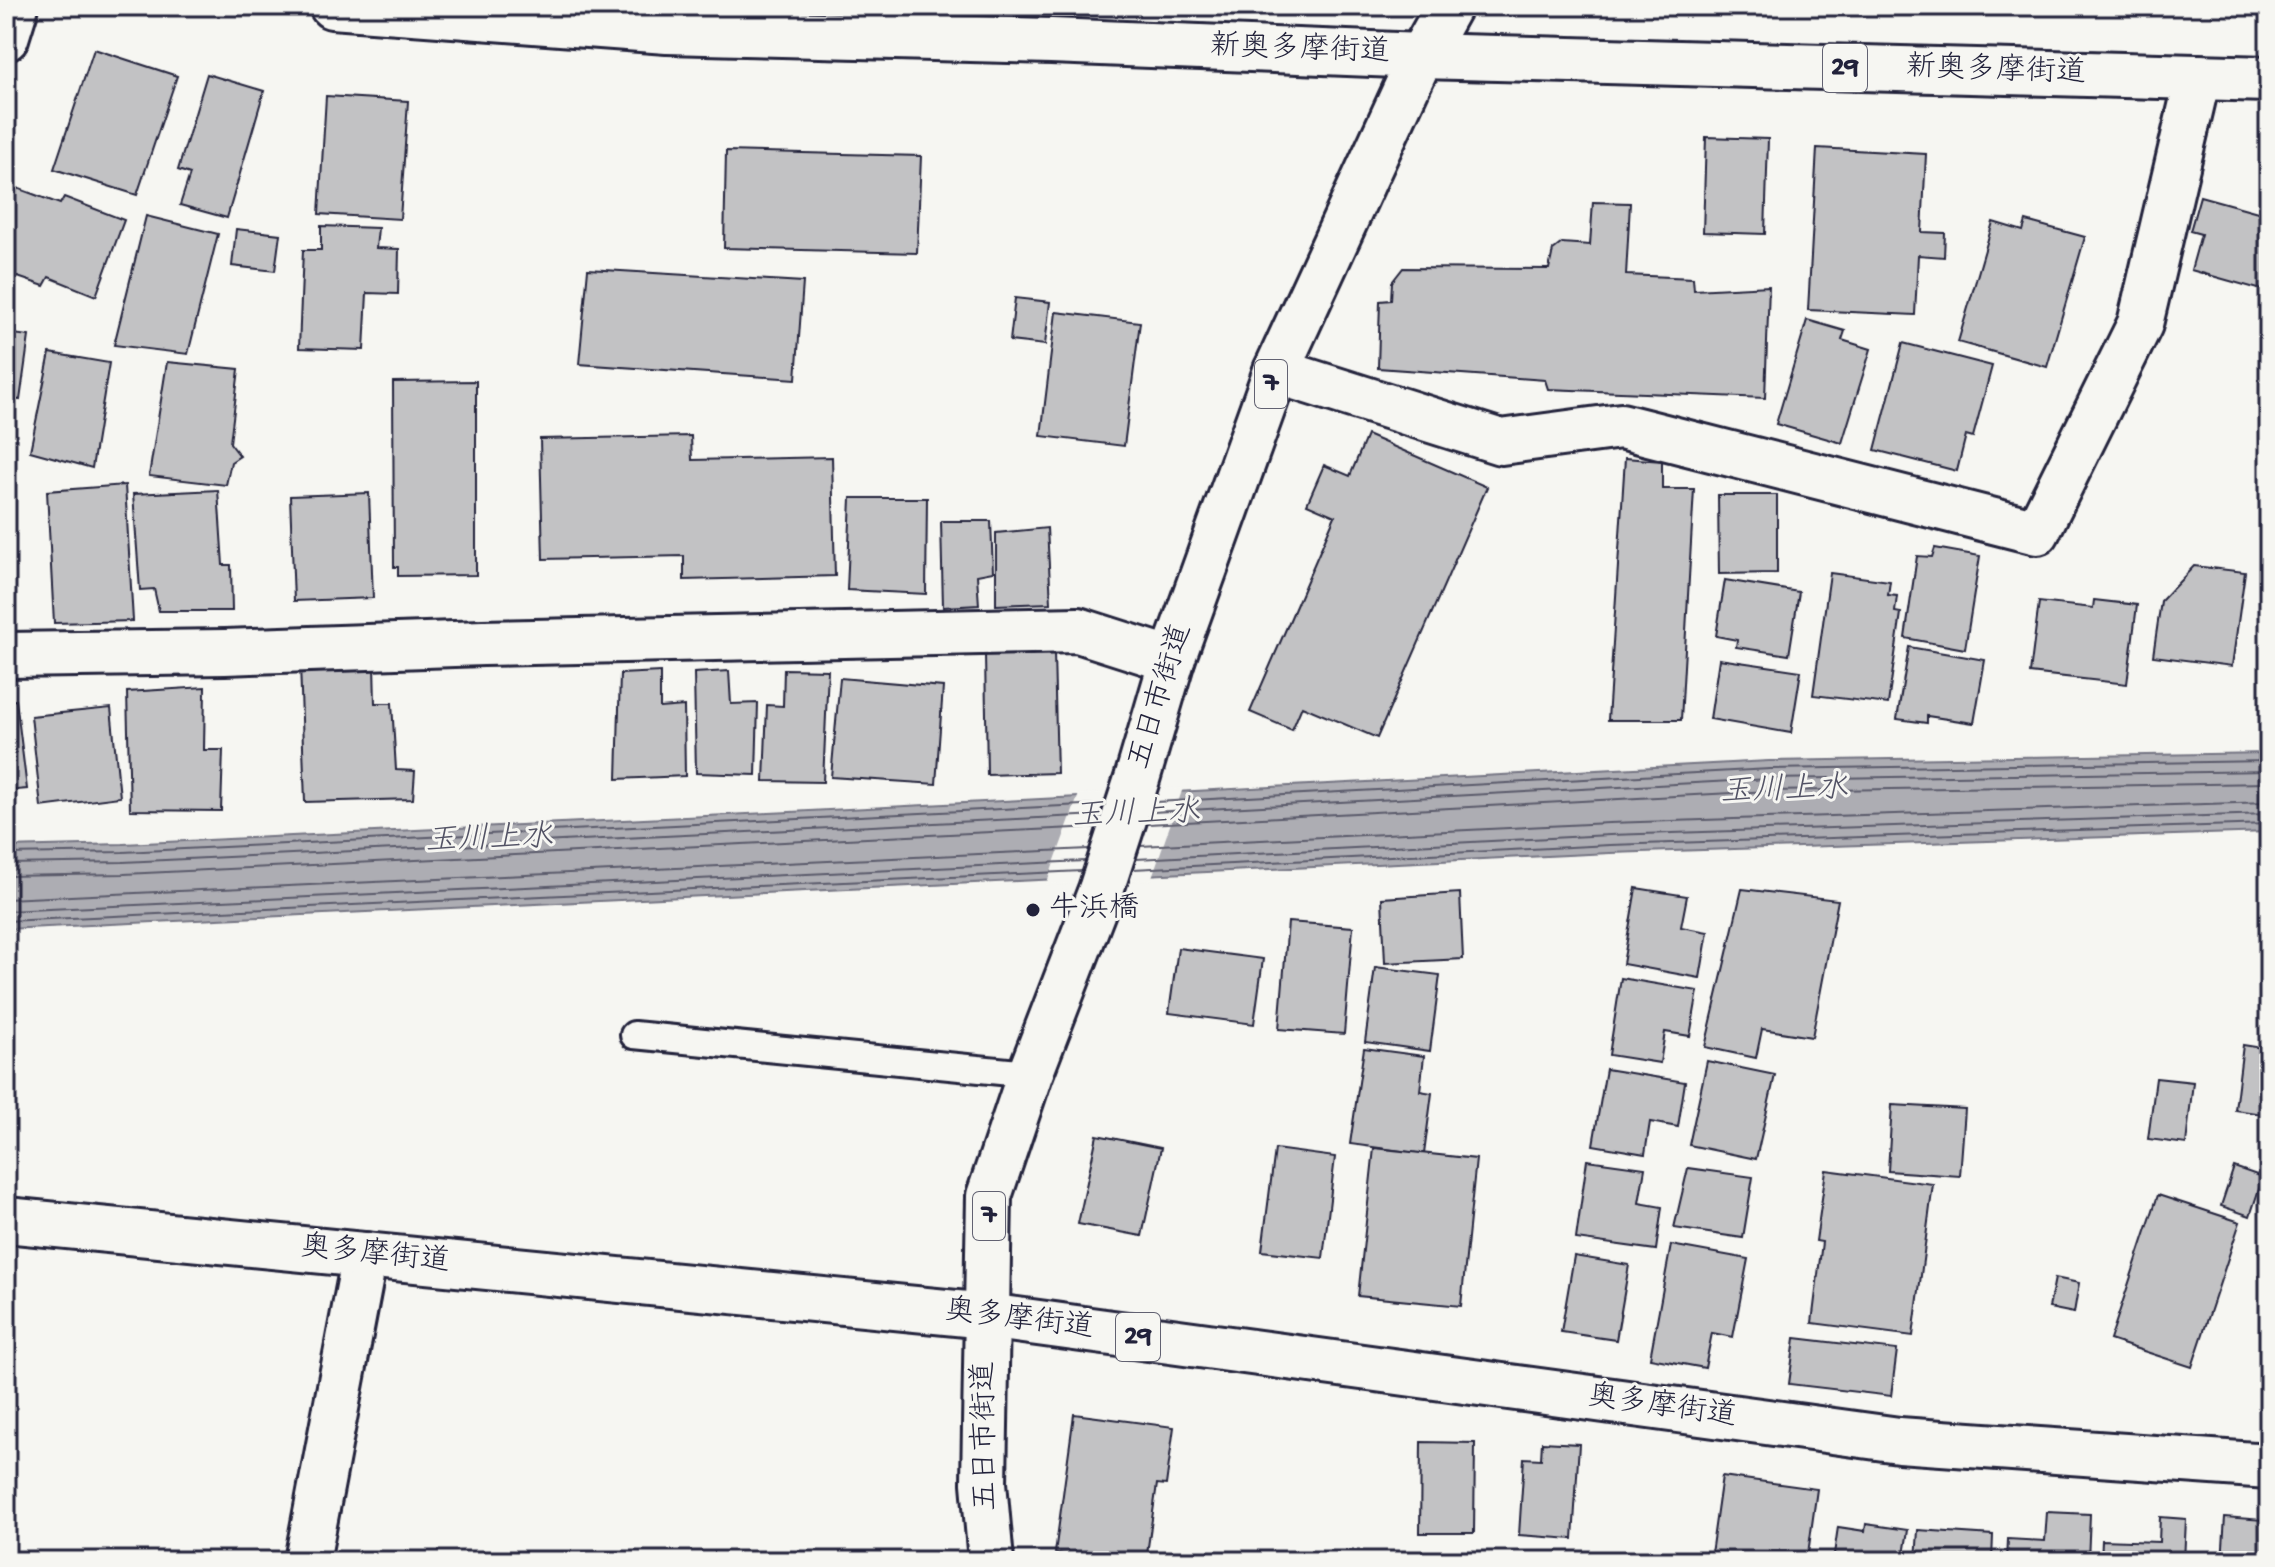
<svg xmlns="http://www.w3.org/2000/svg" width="2275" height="1567" font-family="'Gochi Hand','Klee One',sans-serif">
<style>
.water{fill:#adadb3;stroke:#757583;stroke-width:2}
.pier{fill:#f6f6f2}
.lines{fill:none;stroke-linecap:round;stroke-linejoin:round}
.shore{stroke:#5a5a6b;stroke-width:2}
.building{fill:#c2c2c4;stroke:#22223b;stroke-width:2}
.lane-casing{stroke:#22223b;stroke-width:32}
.street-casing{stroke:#22223b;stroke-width:50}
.primary-casing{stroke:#22223b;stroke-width:50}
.lane{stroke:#f6f6f2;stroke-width:26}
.street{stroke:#f6f6f2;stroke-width:44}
.primary{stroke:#f6f6f2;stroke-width:44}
.poi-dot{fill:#22223b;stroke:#f6f6f2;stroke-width:3}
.labels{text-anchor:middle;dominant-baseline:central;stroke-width:6;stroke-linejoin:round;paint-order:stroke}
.shield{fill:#f6f6f2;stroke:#626272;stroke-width:2}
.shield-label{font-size:28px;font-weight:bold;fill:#22223b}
.street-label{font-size:30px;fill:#22223b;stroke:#f6f6f2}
.poi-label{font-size:30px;fill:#22223b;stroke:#f6f6f2;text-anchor:start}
.water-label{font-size:32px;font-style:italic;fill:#535365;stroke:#f6f6f2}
</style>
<rect width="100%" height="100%" fill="#f6f6f2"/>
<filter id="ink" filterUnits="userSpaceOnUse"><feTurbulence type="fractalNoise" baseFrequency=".0125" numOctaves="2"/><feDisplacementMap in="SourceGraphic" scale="16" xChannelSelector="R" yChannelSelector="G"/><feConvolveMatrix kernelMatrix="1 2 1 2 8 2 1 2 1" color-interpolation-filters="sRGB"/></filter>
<g filter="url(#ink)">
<polygon class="water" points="2269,753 2269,832 1610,853 6,929 6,847 123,844 790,812 1769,761"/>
<polygon class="pier" points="1183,788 1151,880 1046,885 1079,794"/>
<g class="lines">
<g class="shore">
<polyline points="1155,802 1770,769 2269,761"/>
<polyline points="1152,812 1770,779 2269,771"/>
<polyline points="1148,824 1770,791 2269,783"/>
<polyline points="1140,846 1609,823 2269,802"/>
<polyline points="6,854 123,852 1103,804"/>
<polyline points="1136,859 1610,835 2269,814"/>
<polyline points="6,864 123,862 1100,815"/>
<polyline points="1133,869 1610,845 2269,824"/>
<polyline points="6,876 124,874 1096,827"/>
<polyline points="6,899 1089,849"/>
<polyline points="6,911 1085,861"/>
<polyline points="6,921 1082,871"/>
</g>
</g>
<g class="building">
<polygon points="2143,6 2251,6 2142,12"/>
<polygon points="94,49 177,76 137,195 54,169"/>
<polygon points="207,74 264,91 227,218 180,205 190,174 178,170"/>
<polygon points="326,96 408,101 400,219 319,214"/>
<polygon points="1706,137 1768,139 1765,234 1703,232"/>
<polygon points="1817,148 1926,154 1922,232 1945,233 1944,257 1918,255 1915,315 1808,310"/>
<polygon points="726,151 921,156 917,253 724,248"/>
<polygon points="6,184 60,204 64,197 124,220 96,296 49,277 44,286 6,273 6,237 9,230 6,229"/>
<polygon points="2200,196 2265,214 2267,206 2269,206 2269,292 2191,270 2201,234 2190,231"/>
<polygon points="1593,202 1630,203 1626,275 1693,278 1694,290 1769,286 1765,398 1548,389 1545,380 1378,368 1380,301 1391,300 1392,282 1403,268 1549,269 1553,250 1562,243 1590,245"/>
<polygon points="146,216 218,234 188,354 114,345"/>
<polygon points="2026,221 2085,237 2047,367 1958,342 1993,222 2023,231"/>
<polygon points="321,226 378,228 376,248 399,249 398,294 367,293 364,350 299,348 303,250 321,250"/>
<polygon points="236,229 280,234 275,271 232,266"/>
<polygon points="588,269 803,282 796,379 579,364"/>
<polygon points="1015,298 1050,302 1045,345 1010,341"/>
<polygon points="1056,312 1140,322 1124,446 1041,436"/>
<polygon points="1807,320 1845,331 1842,340 1871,349 1842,443 1776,424"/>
<polygon points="6,333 29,336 20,400 6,398"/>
<polygon points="1903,343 1992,366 1973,437 1966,435 1957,471 1875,450"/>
<polygon points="50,353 109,363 92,468 30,451"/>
<polygon points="167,362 239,369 230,443 240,456 231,462 226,485 149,476"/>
<polygon points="476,381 476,575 398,576 398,567 394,567 393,382"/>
<polygon points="1367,435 1487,487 1377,738 1302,706 1292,730 1250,712 1335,516 1307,504 1324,465 1350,476"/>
<polygon points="691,436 692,460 832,457 835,576 684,580 684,556 543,559 540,439"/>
<polygon points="1625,458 1662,461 1662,489 1694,489 1681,720 1608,720"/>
<polygon points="125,485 133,621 54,623 47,491"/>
<polygon points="218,490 223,565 231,565 232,611 159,611 154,589 140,590 133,494"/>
<polygon points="369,493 373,598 294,601 290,496"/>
<polygon points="1718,495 1777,495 1777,573 1719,574"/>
<polygon points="851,498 927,498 926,594 847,590"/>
<polygon points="941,521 991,521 993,572 977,575 979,605 943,607"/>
<polygon points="1047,528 1051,603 996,605 996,533"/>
<polygon points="1935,548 1980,556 1965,649 1905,638 1917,556 1932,557"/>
<polygon points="2194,566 2245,572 2232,666 2153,656 2161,601"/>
<polygon points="1830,573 1890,581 1888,595 1897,596 1895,612 1901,613 1888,704 1813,695"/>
<polygon points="1725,580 1799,592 1789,655 1736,647 1737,640 1716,636"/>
<polygon points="2094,600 2137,605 2127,684 2030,673 2039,602 2093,608"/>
<polygon points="1909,647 1985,660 1974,723 1927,716 1927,723 1897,719"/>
<polygon points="1054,653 1057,773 987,775 985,654"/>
<polygon points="1719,659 1801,671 1791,733 1710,719"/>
<polygon points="300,664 374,665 375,703 392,703 396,770 415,771 413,799 305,802"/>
<polygon points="784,669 828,670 823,782 764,781 767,705 783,706"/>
<polygon points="729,671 731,704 758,703 756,775 696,773 694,673"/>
<polygon points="660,672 660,708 684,706 685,776 617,779 620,674"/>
<polygon points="840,678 943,687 936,784 831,777"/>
<polygon points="205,687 204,750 223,750 221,811 130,810 127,692"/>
<polygon points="16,700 27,789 6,791 6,701"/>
<polygon points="111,708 120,797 41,807 31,716"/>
<polygon points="1636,888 1687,896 1681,927 1708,932 1700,978 1623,964"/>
<polygon points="1742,889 1838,900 1812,1037 1762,1029 1756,1058 1705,1047"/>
<polygon points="1460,893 1463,959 1385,963 1382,898"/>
<polygon points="1288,922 1353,927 1344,1034 1279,1029"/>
<polygon points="1178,948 1263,959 1254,1024 1169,1013"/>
<polygon points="1375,967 1440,975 1430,1051 1365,1042"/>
<polygon points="1621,978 1698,991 1690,1036 1665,1032 1660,1063 1609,1055"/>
<polygon points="2243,1045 2269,1049 2269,1115 2235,1110"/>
<polygon points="1364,1048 1424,1056 1420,1091 1432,1093 1424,1154 1350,1144"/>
<polygon points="1707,1061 1775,1075 1756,1159 1689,1145"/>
<polygon points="1606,1069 1685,1082 1678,1127 1650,1122 1645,1154 1593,1145"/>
<polygon points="2156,1078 2193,1082 2186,1144 2148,1139"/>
<polygon points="1892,1105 1965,1109 1960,1176 1888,1171"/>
<polygon points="1097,1135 1161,1148 1142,1236 1078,1224"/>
<polygon points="1374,1148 1476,1159 1461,1306 1358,1296"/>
<polygon points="1275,1149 1335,1157 1323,1258 1262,1251"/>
<polygon points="1587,1160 1645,1168 1639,1203 1662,1207 1656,1250 1576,1239"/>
<polygon points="2234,1167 2263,1177 2250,1216 2221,1206"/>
<polygon points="1688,1168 1753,1177 1743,1238 1674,1228"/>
<polygon points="1826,1170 1933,1184 1913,1336 1812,1323 1822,1242 1816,1241"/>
<polygon points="2158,1195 2240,1222 2192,1367 2110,1340"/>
<polygon points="1671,1245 1748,1259 1733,1337 1712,1333 1705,1368 1650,1358"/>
<polygon points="1574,1256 1629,1265 1616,1340 1561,1332"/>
<polygon points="2055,1278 2079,1283 2074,1313 2049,1308"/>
<polygon points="1795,1338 1897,1350 1891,1396 1789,1384"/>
<polygon points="1074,1414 1174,1427 1166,1485 1157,1484 1146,1561 1094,1561 1095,1558 1055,1553"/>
<polygon points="1421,1442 1475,1443 1474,1533 1420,1533"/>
<polygon points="1542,1442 1579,1444 1573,1539 1519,1535 1524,1458 1541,1459"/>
<polygon points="1722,1476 1817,1489 1807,1561 1710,1561"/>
<polygon points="2047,1512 2090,1514 2088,1561 2007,1561 2008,1539 2045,1541"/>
<polygon points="2263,1514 2269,1515 2269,1561 2222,1561 2225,1517 2263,1520"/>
<polygon points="2160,1517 2186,1519 2184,1561 2101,1561 2102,1540 2159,1542"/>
<polygon points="1866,1524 1908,1530 1903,1561 1833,1561 1838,1527 1865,1531"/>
<polygon points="1918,1530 1993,1535 1992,1561 1916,1561"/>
</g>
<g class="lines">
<g class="lane-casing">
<polyline id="lane" points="634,1035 1030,1074"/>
</g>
<g class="street-casing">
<g id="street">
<polyline points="6,38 16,6"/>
<polyline points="1276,371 1501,442 1621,426 2037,532 2140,324 2198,77"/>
<polyline points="6,655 225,652 483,643 1078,630 1172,660"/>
<polyline points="307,1561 365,1255"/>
</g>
</g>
<g class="primary-casing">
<g id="primary">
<polyline points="332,6 667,31 1051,41 1421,56 2269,79"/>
<polyline points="6,1220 987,1316 1899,1440 2269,1466"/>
<polyline points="991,1561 984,1483 989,1196 1030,1074 1101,890 1137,779 1172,660 1276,371 1421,56 1449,6"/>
</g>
</g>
<use href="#lane" class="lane"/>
<use href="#street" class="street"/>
<use href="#primary" class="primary"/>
</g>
</g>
<circle class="poi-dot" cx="1033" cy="910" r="8"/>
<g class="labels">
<g class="shield">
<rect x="1823" y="44" width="44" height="48" rx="6"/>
<rect x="1255" y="360" width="32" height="48" rx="6"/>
<rect x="973" y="1192" width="32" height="48" rx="6"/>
<rect x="1116" y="1313" width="44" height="48" rx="6"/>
</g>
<g class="shield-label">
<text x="1845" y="68">29</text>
<text x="1271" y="384">7</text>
<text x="989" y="1216">7</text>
<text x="1138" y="1337">29</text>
</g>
<g class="street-label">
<text transform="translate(1300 51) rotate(2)">新奥多摩街道</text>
<text transform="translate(1996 72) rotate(2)">新奥多摩街道</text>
<text transform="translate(1162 697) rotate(-73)">五日市街道</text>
<text transform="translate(375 1256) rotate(6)">奥多摩街道</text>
<text transform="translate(1019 1321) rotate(7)">奥多摩街道</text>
<text transform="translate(1662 1408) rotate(8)">奥多摩街道</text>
<text transform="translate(987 1436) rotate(-91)">五日市街道</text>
</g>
<g class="poi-label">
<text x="1049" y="910">牛浜橋</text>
</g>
<g class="water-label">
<text transform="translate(1784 792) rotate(-2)">玉川上水</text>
<text transform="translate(1136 816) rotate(-2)">玉川上水</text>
<text transform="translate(489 841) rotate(-2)">玉川上水</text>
</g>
</g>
<rect width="2275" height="1567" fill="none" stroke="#f6f6f2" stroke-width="32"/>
<rect x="16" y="16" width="2243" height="1535" fill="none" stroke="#22223b" stroke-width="3" filter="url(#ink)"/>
</svg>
